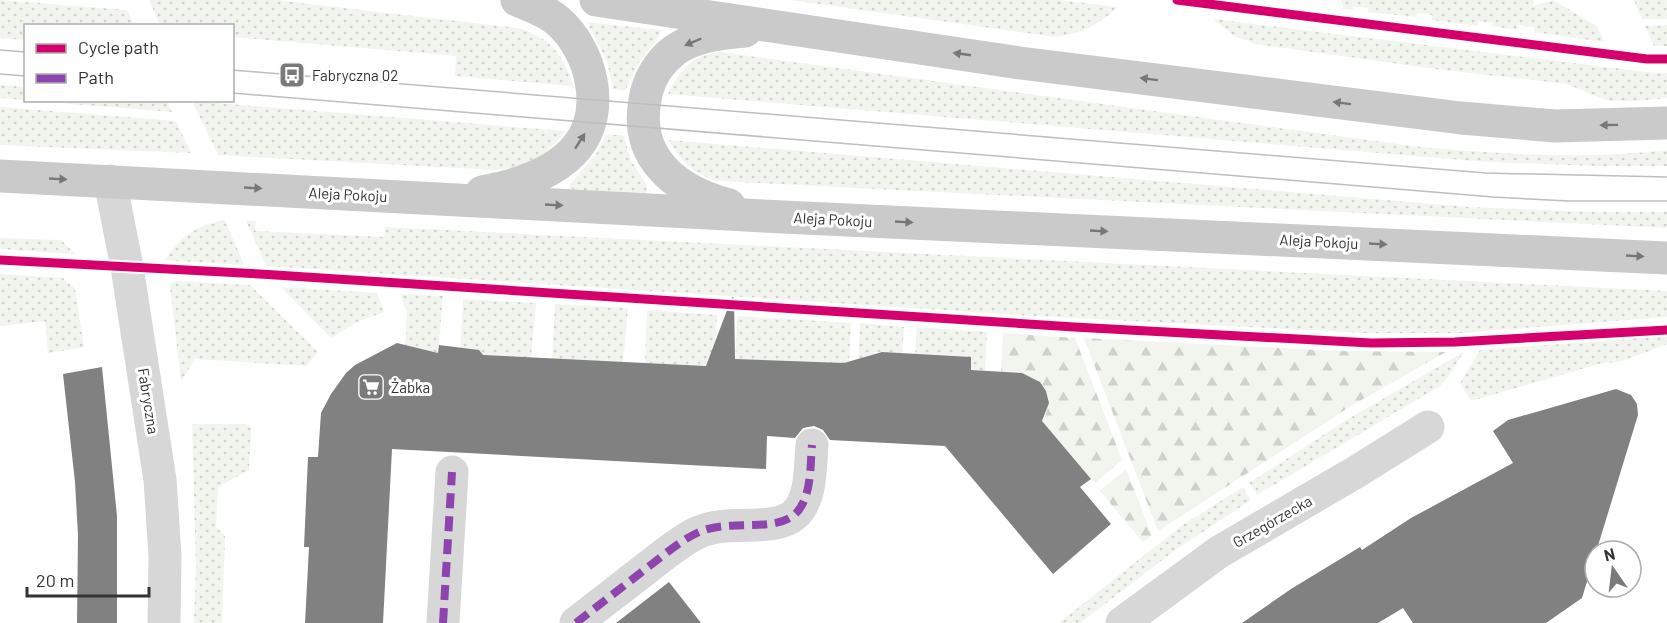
<svg xmlns="http://www.w3.org/2000/svg" width="1667" height="623" font-family="Barlow,sans-serif">
<style>
.grass{fill:url(#grass-dots)}
.forest{fill:url(#forest-firs)}
.building{fill:#818181}
.lines{fill:none;stroke-linecap:round;stroke-linejoin:round}
.minor{stroke:#d7d7d7;stroke-width:33}
.major{stroke:#cacaca;stroke-width:33}
.tram{stroke:#bebebe;stroke-width:1.5}
.quiet{stroke:#8e44ad;stroke-width:8;stroke-dasharray:15 8;stroke-linecap:butt}
.cycleway-casing{stroke:#fff;stroke-width:13}
.cycleway{stroke:#d6006c;stroke-width:9}
.oneway{fill:#777}
.labels{text-anchor:middle;dominant-baseline:central;stroke-width:6;stroke-linejoin:round;paint-order:stroke}
.poi-label{font-size:15px;fill:#333;stroke:#fff;text-anchor:start}
.street-label{font-size:15px;fill:#333;stroke:#fff}
</style>
<defs>
<pattern id="grass-dots" width="8" height="8" patternUnits="userSpaceOnUse" patternTransform="scale(1.5)"><rect width="8" height="8" fill="#f1f5ed"/><path d="M2 2h.1M6 6h.1" fill="none" stroke="#cfd2cc" stroke-width="1.8" stroke-linecap="round"/></pattern>
<pattern id="forest-firs" width="22" height="20" patternUnits="userSpaceOnUse" patternTransform="scale(1.5)"><rect width="22" height="20" fill="#f1f5ed"/><path d="M5 1l3.5 6h-7zM16 11l3.5 6h-7z" fill="#cfd2cc"/></pattern>
</defs>
<rect width="100%" height="100%" fill="#fff"/>
<g class="grass">
<polygon points="0,0 127,10 134,25 26,26 25,40 0,38"/>
<path d="M149,0H275L517,28C550,37 563,54 573,86L455,76L456,56L233,37L232,26L160,25Z"/>
<path d="M791,0H1059L1117,7C1100,25 1080,34 1055,37Z"/>
<polygon points="1341,0 1534,0 1533,6 1553,0 1597,26 1604,42 1534,32 1534,27 1519,25 1518,30 1492,26 1493,23 1478,21 1477,26 1432,20 1432,15 1417,13 1416,17 1368,12 1368,8 1353,6 1352,10 1344,9"/>
<polygon points="1634,0 1667,0 1667,19 1642,19"/>
<polygon points="1213,19 1646,72 1667,73 1667,98 1638,101 1608,101 1567,84 1436,69 1256,44 1234,36"/>
<polygon points="587,22 661,30 660,35 637,65 625,91 613,89 607,61"/>
<polygon points="1667,25 1667,46 1654,46 1645,26"/>
<path d="M719,52L1420,147C1502,154 1584,160 1667,150V166H1598L1488,162L668,94C678,72 694,54 719,52Z"/>
<polygon points="0,85 25,87 25,100 0,98"/>
<polygon points="34,101 167,101 172,112"/>
<path d="M192,101L565,131C545,157 528,168 495,170L218,155Z"/>
<polygon points="0,107 176,121 191,153 0,145"/>
<polygon points="606,135 623,135 632,162 647,186 646,193 643,194 570,189 570,184 595,156"/>
<path d="M669,140L1469,207L1594,212H1667V228L716,181C695,174 679,160 669,140Z"/>
<path d="M225,220L244,265L165,260C180,237 198,224 225,220Z"/>
<polygon points="246,221 256,221 255,231 384,237 385,227 1667,291 1667,317 1460,333 1363,333 1036,316 266,266"/>
<polygon points="0,238 61,240 75,254 0,249"/>
<polygon points="0,274 63,278 75,289 84,347 48,353 45,321 0,326"/>
<polygon points="177,281 250,285 318,352 306,366 195,359 181,381 170,286 173,282"/>
<polygon points="281,287 377,293 384,312 357,322 331,338"/>
<polygon points="400,294 443,296 438,353 405,351 407,311"/>
<polygon points="463,299 536,303 531,358 482,356 479,350 466,349 460,354"/>
<polygon points="555,304 628,308 623,362 552,359"/>
<polygon points="647,310 717,315 714,366 645,363"/>
<polygon points="737,316 851,323 849,363 735,368"/>
<polygon points="860,323 904,327 901,367 894,353 874,352 874,354 861,358 858,364"/>
<polygon points="917,327 987,332 985,371 971,370 971,357 951,356 914,367"/>
<polygon points="1667,336 1667,344 1620,362 1602,363 1471,401 1460,383 1480,350"/>
<polygon points="1464,352 1445,381 1440,386 1257,495 1249,483 1348,419"/>
<polygon points="192,424 247,424 251,428 249,470 218,487 216,527 225,536 222,623 194,623 196,565"/>
<polygon points="1243,487 1251,500 1174,551 1080,623 1059,623 1181,526"/>
</g>
<g class="forest">
<path d="M1003,333L1075,338L1122,460L1095,483L1041,425C1044,418 1049,409 1048,402C1048,376 1021,373 1001,372Z"/>
<polygon points="1084,338 1338,351 1446,352 1351,406 1158,531"/>
<polygon points="1126,469 1152,535 1143,542 1100,491"/>
</g>
<g class="building">
<polygon points="732,297 734,298 735,359 844,363 882,352 971,357 971,370 1022,373 1040,382 1046,391 1049,403 1042,421 1091,479 1080,487 1111,524 1053,574 945,446 830,440 823,430 814,426 803,428 795,438 767,436 766,469 392,449 383,623 305,623 309,547 304,547 308,457 318,457 321,413 331,394 346,373 355,365 397,343 438,353 439,345 479,350 483,355 706,366"/>
<polygon points="102,367 117,516 117,623 77,623 78,535 75,482 63,374"/>
<polygon points="1616,389 1631,395 1637,404 1638,415 1582,598 1546,623 1413,623 1403,608 1378,623 1242,623 1291,589 1360,547 1362,550 1411,518 1513,463 1493,431 1508,420"/>
<polygon points="669,582 701,623 616,623"/>
</g>
<g class="lines">
<g class="minor">
<polyline points="110,181 127,267 160,480 165,556 164,623"/>
<polyline points="443,623 452,472"/>
<path d="M576,623C600,604 624,586 648,567C664,555 680,541 697,533C727,518 773,533 794,515C812,500 810,466 812,445"/>
<polyline points="1122,623 1219,552 1356,472 1428,427"/>
</g>
<g class="major">
<polyline points="596,0 1020,63 1461,118 1555,126 1667,123"/>
<polyline points="0,176 783,217 1667,258"/>
<path d="M482,192C515,186 555,174 577,147C607,110 591,50 558,21C547,11 531,6 517,0"/>
<path d="M729,205C677,191 634,159 645,100C648,80 659,62 675,50C695,36 721,33 745,31"/>
</g>
<g class="tram">
<polyline points="0,50 26,52"/>
<polyline points="232,70 1486,173 1667,177"/>
<polyline points="0,74 26,76"/>
<polyline points="232,93 1493,197 1569,201 1667,201"/>
</g>
<g class="quiet">
<polyline points="443,623 452,472"/>
<path d="M576,623C600,604 624,586 648,567C664,555 680,541 697,533C727,518 773,533 794,515C812,500 810,466 812,445"/>
</g>
<g class="cycleway-casing">
<g id="cycleway">
<polyline points="1177,0 1647,59 1667,59"/>
<polyline points="0,260 260,274 1074,327 1371,343 1455,342 1667,330"/>
</g>
</g>
<use href="#cycleway" class="cycleway"/>
</g>
<defs><path id="oneway-solid" d="M-6-.8H1V-3.2L6.5 0L1 3.2V.8H-6Z" transform="scale(1.5)"/></defs>
<g class="oneway">
<use href="#oneway-solid" transform="translate(693 42) rotate(157)"/>
<use href="#oneway-solid" transform="translate(962 54) rotate(-172)"/>
<use href="#oneway-solid" transform="translate(1149 79) rotate(-173)"/>
<use href="#oneway-solid" transform="translate(1342 103) rotate(-173)"/>
<use href="#oneway-solid" transform="translate(1609 125) rotate(179)"/>
<use href="#oneway-solid" transform="translate(580 141) rotate(-57)"/>
<use href="#oneway-solid" transform="translate(58 179) rotate(3)"/>
<use href="#oneway-solid" transform="translate(253 188) rotate(3)"/>
<use href="#oneway-solid" transform="translate(554 205) rotate(3)"/>
<use href="#oneway-solid" transform="translate(904 222) rotate(3)"/>
<use href="#oneway-solid" transform="translate(1099 231) rotate(3)"/>
<use href="#oneway-solid" transform="translate(1378 244) rotate(3)"/>
<use href="#oneway-solid" transform="translate(1635 256) rotate(3)"/>
</g>
<defs>
<g id="bus-square" transform="scale(1.35)"><rect x="-9" y="-9" width="18" height="18" rx="4" fill="#7a7a7a" stroke="#fff"/><path d="M-5-6H5V4H4V6H2V4H-2V6H-4V4H-5ZM-3.5-4V0h7V-4ZM-3.5 1.2v1.5H-2V1.2ZM2 1.2v1.5H3.5V1.2Z" fill="#fff"/></g>
<g id="supermarket-square" transform="scale(1.35)"><rect x="-9" y="-9" width="18" height="18" rx="4" fill="#7a7a7a" stroke="#fff"/><path d="M-6-5.5h2.5l.6 2H6L4.5 2H-2.5L-4.4-4H-6ZM-1.5 3.2a1.3 1.3 0 1 0 .1 0ZM3 3.2a1.3 1.3 0 1 0 .1 0Z" fill="#fff"/></g>
</defs>
<g fill-rule="evenodd">
<use href="#bus-square" x="292" y="75"/>
<use href="#supermarket-square" x="371" y="387"/>
</g>
<g class="labels">
<g class="poi-label">
<text x="312" y="75">Fabryczna 02</text>
<text x="391" y="387">Żabka</text>
</g>
<g class="street-label">
<text transform="translate(348 194) rotate(3)">Aleja Pokoju</text>
<text transform="translate(833 219) rotate(3)">Aleja Pokoju</text>
<text transform="translate(1319 241) rotate(3)">Aleja Pokoju</text>
<text transform="translate(149 401) rotate(81)">Fabryczna</text>
<text transform="translate(1272 521) rotate(-30)">Grzegórzecka</text>
</g>
</g>
<rect x="24" y="24" width="210" height="78" fill="#ffffff" stroke="#adadad" stroke-width="1.5"/>
<rect x="36" y="44" width="30" height="9" fill="#d6006c" stroke="#adadad" stroke-width="1.5"/>
<text x="78" y="54" font-size="18" fill="#333333">Cycle path</text>
<rect x="36" y="74" width="30" height="9" fill="#8e44ad" stroke="#adadad" stroke-width="1.5"/>
<text x="78" y="84" font-size="18" fill="#333333">Path</text>
<g transform="translate(1613 569) rotate(346)"><circle r="28" fill="#ffffff" stroke="#adadad" stroke-width="1.5"/>
<path d="M0-4.5L10 22L0 15L-10 22Z" fill="#7a7a7a"/>
<text y="-9" font-size="16" font-weight="bold" text-anchor="middle" fill="#333333">N</text>
</g>
<path d="M27 587v9h122v-9" fill="none" stroke="#333333" stroke-width="3"/>
<text x="36" y="587" font-size="18" fill="#333333" stroke="#ffffff" stroke-width="4.5" paint-order="stroke">20 m</text>
</svg>
